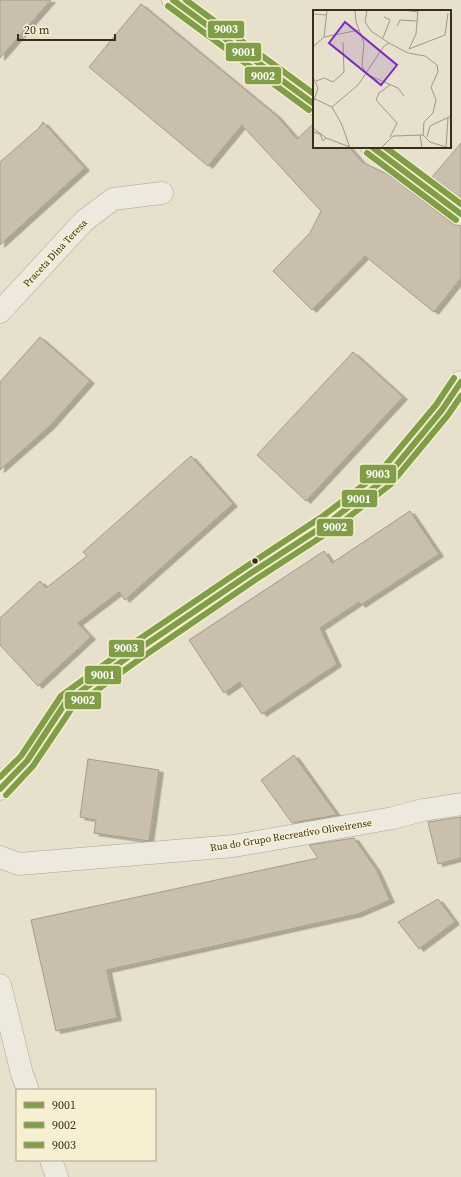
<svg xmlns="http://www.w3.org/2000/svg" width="461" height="1177" font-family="'Source Serif 4',serif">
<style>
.building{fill:#cabead;stroke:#a69b8b;filter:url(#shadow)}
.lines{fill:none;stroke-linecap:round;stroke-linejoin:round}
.minor-casing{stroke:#aba496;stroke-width:23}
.minor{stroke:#eee9de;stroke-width:22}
.bus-1-casing{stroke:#f7efd1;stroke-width:9}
.bus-2-casing{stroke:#f7efd1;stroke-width:9}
.bus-3-casing{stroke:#f7efd1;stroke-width:9}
.bus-1{stroke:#809e47;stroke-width:6}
.bus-2{stroke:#809e47;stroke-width:6}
.bus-3{stroke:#809e47;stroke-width:6}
.bus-dot{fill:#3a2d1d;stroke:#f7efd1;stroke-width:1.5}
.labels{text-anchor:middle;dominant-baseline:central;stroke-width:3.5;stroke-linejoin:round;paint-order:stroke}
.street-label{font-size:10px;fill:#3a2d1d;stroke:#f7efd1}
.inset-road{fill:none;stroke:#a19886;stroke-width:1}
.view{fill:#7b2cbf;fill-opacity:0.15;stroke:#7b2cbf;stroke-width:2}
.inset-edge{fill:none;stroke:#3a2d1d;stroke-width:2}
.line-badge{stroke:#f7efd1;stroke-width:1.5}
.badge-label{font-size:11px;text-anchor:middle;font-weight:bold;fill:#fff}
</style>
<defs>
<filter id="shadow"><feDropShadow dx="4.5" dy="2.5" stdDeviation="0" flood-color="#0004"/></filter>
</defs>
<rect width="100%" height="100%" fill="#e6e0cc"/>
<g class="building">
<polygon points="0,0 51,0 0,58"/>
<polygon points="141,4 277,116 297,139 314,123 314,147 349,147 362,162 389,175 453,224 461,226 461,278 434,312 365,256 312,310 273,271 310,233 321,211 242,125 208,166 89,67"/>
<polygon points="43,122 85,168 0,245 0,162 39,128"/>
<polygon points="461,143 461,198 432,177"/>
<polygon points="40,337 90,381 50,426 0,470 0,382"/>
<polygon points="353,352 403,397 306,501 257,455"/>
<polygon points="191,456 233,504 125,600 119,592 78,623 91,637 38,686 0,645 0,618 40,581 46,588 87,556 83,552"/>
<polygon points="410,511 439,554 361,605 359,602 320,628 337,664 262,714 240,682 224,693 189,640 324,551 332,563"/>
<polygon points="294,755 337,815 292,823 261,780"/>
<polygon points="88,759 159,770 149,841 94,833 96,820 80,817"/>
<polygon points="461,817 461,858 438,864 428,822"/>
<polygon points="354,838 376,869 390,900 358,914 107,970 117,1018 56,1031 31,920 318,858 309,845"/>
<polygon points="438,899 455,922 419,949 398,922"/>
</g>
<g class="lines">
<g class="minor-casing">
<g id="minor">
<polyline points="173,0 314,104"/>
<polyline points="372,147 461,214"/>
<polyline points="0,312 84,221 113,199 162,193"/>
<polyline points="0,789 27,761 66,702 139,649 251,573 328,523 385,479 442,410 461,382"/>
<polyline points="0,857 19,864 234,846 393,818 423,810 461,804"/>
<polyline points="0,985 22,1074 28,1090"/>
<polyline points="51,1160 57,1177"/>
</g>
</g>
<use href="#minor" class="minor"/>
<g class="bus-1-casing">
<g id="bus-1">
<polyline points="173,0 314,104"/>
<polyline points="372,147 461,214"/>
<polyline points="0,789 27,761 66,702 139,649 251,573 328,523 385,479 442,410 461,382"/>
</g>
</g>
<g class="bus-2-casing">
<g id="bus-2">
<polyline points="168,6 309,110"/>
<polyline points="367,153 456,220"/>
<polyline points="6,795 33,766 72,708 144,656 255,580 332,530 390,485 448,415 461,396"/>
</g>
</g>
<g class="bus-3-casing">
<g id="bus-3">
<polyline points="186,0 314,94"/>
<polyline points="385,147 461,204"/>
<polyline points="0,777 21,756 61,696 135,642 247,566 323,516 379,473 436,405 454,378"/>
</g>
</g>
<use href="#bus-1" class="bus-1"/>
<use href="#bus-2" class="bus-2"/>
<use href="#bus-3" class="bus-3"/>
</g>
<circle class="bus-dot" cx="255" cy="561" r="3.5"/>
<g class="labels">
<g class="street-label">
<text transform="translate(55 253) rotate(-47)">Praceta Dina Teresa</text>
<text transform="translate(291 835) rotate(-9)">Rua do Grupo Recreativo Oliveirense</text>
</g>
</g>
<g transform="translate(313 10)">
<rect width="138" height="138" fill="#e6e0cc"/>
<path class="inset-road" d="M42,0L43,12L51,33L49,55L53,64M92,0L104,2M0,4L13,5M52,12L58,21L76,33L95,43L112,46L124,55L125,62L118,77L123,90L120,103L111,112L110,125M52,12L54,0M84,16L87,10L104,11M11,27L14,0M70,28L77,10L71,7M0,37L11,27L46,20M96,39L132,25L135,3M96,39L103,24L105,0M53,64L85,78L91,86M0,67L5,78L0,93M3,71L11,68L20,72L31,62L30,32M0,88L19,97L29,115L37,138M19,97L45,75L71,36L76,33M0,118L13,128L37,137M0,122L7,124L10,131L13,128M107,125L109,138M77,127L84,113L63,90L66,83L77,75M114,127L117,116L138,106M133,137L135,108M68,138L80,126L110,125L117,132L136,138"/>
<path class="view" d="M32,12L84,55L68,75L16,33Z"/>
<rect width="138" height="138" class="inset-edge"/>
</g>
<g class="line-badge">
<rect x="207" y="20" width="38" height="19" rx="4" fill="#809e47"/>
<rect x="225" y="42" width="37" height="20" rx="4" fill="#809e47"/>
<rect x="244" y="66" width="38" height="19" rx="4" fill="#809e47"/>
<rect x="359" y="464" width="38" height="20" rx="4" fill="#809e47"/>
<rect x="341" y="489" width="37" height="19" rx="4" fill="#809e47"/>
<rect x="316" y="518" width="38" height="19" rx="4" fill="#809e47"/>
<rect x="108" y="639" width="37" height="19" rx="4" fill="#809e47"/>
<rect x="84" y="665" width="38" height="20" rx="4" fill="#809e47"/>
<rect x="64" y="691" width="38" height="19" rx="4" fill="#809e47"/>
</g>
<g class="badge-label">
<text x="226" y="33">9003</text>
<text x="244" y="56">9001</text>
<text x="263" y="80">9002</text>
<text x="378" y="478">9003</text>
<text x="359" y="503">9001</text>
<text x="335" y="531">9002</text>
<text x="126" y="652">9003</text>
<text x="103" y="679">9001</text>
<text x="83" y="704">9002</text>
</g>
<rect x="16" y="1089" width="140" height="72" fill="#f7efd1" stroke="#aba189"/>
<rect x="24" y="1102" width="20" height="6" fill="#809e47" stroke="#aba189"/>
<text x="52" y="1109" font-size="12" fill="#3a2d1d">9001</text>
<rect x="24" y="1122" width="20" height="6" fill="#809e47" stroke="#aba189"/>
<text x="52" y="1129" font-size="12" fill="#3a2d1d">9002</text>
<rect x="24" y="1142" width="20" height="6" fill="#809e47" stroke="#aba189"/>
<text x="52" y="1149" font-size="12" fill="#3a2d1d">9003</text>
<path d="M18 34v6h97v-6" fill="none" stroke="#3a2d1d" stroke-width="2"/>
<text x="24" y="34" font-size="12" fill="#3a2d1d" stroke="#f7efd1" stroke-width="3" paint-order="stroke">20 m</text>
</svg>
